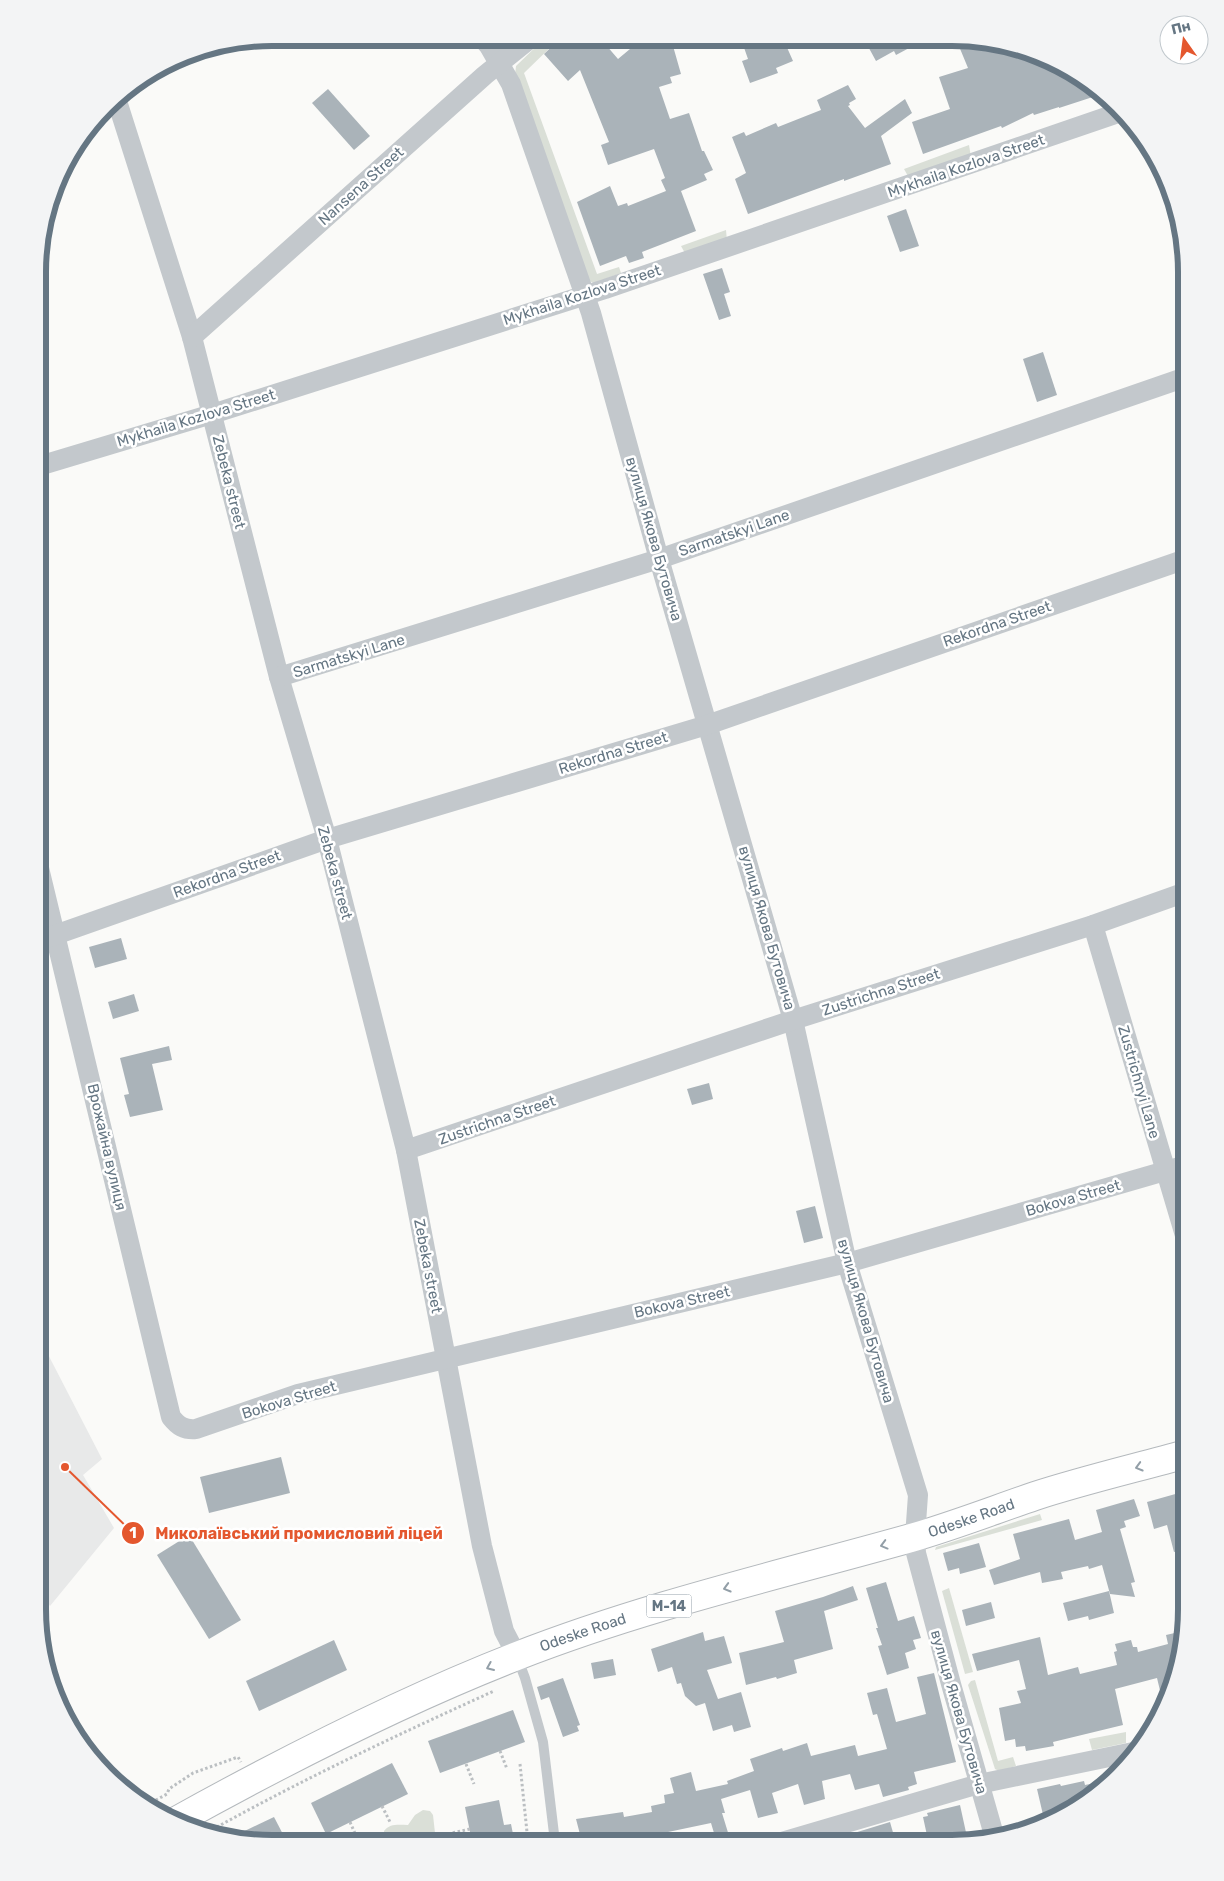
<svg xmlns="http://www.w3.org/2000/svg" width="1224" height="1881" font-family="Rubik,sans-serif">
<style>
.built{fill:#e8e9e9}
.green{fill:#dadfd7}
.building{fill:#aab3b9}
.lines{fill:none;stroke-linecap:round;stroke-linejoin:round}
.highway-casing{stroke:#b4b9bd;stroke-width:30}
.path{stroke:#bbbfc2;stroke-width:3;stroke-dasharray:2.5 2.5;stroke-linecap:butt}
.lane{stroke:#c3c8cc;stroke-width:10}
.street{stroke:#c3c8cc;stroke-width:20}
.highway{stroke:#fff;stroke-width:28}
.oneway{stroke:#939fa8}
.labels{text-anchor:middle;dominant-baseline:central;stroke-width:5;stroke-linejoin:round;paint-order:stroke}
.shield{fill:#fff;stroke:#939fa8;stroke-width:1}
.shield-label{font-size:14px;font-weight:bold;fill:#657683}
.street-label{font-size:15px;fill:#657683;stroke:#fff}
.rim{fill:none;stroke:#657683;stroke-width:6}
.leader{fill:none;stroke:#e4572e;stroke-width:2}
.callout-dot{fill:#e4572e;stroke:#fff;stroke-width:2}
.mark-label{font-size:15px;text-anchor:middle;font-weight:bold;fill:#fff}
.callout-label{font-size:16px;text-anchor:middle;font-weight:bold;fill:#e4572e;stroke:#fff;stroke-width:5;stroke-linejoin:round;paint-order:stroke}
</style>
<rect width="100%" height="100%" fill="#fafaf8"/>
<polygon class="built" points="38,1335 102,1459 83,1475 114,1528 50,1606 38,1588"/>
<g class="green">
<polygon points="545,38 559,39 524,73 597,274 619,267 621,273 594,283 589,281 515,75 516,66"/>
<polygon points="969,145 971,157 909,178 904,169"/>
<polygon points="726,230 727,241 686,255 681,246"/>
<polygon points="1040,1514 1042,1520 935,1550 936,1547"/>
<polygon points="949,1588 973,1672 965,1674 942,1591"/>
<polygon points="975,1680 998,1761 1013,1757 1016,1766 999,1771 995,1769 968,1685 971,1681"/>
<polygon points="1126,1732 1126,1743 1092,1750 1089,1739"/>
<path d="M423,1810L430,1811L433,1815L436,1842H384V1831C390,1823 399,1825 408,1825L415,1815Z"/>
</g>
<g class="building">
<polygon points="561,38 600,38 618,59 642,39 671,39 681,74 670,77 672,83 659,87 670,119 689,113 702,151 704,151 713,170 704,174 707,180 681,191 696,231 642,252 644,258 629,263 626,256 600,266 577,202 610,186 618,206 627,203 628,206 666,191 661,180 665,178 654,149 608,165 601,145 609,142 580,70 568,81 544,54"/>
<polygon points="741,39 776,39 778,46 785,43 793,61 776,68 778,73 750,83 742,61 748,59"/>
<polygon points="864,39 926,39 896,55 894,51 876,61"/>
<polygon points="956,39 982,40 1041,55 1094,86 1102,94 1059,108 1059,107 1034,115 1033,113 1002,128 1001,126 923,154 912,122 950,109 939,77 968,68"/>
<polygon points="848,85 856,99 849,103 850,105 848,106 865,128 905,99 912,113 881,136 891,164 844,181 844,179 748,214 735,179 746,173 732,137 744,132 746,136 776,123 778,127 821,110 817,100"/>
<polygon points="328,89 370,136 354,150 312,103"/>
<polygon points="906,209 919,246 900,252 887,216"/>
<polygon points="722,268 730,292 724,294 731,316 719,320 703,274"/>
<polygon points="1043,352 1057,395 1037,402 1023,359"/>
<polygon points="121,938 127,959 95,968 89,947"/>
<polygon points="134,994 139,1011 113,1019 108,1002"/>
<polygon points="169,1046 172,1060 152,1064 163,1110 130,1117 124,1095 129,1094 120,1058"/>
<polygon points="709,1083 713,1099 692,1105 687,1089"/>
<polygon points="815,1206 823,1238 804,1243 796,1211"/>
<polygon points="281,1457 290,1493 209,1513 200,1477"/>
<polygon points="1186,1491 1186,1549 1174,1552 1167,1525 1154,1529 1147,1502"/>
<polygon points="1134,1499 1140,1516 1124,1521 1126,1527 1120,1529 1135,1582 1131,1583 1135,1597 1110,1594 1102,1565 1089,1569 1088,1566 1061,1572 1063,1579 1042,1583 1040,1572 994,1585 989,1570 1020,1559 1013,1534 1069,1519 1075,1540 1102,1532 1096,1510"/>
<polygon points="189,1535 241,1620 209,1639 157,1555"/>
<polygon points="979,1543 986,1567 960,1574 959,1568 948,1571 943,1553"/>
<polygon points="886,1582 898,1621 914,1616 921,1638 913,1640 916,1649 905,1653 909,1668 887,1675 878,1646 882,1645 876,1628 878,1628 866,1588"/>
<polygon points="853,1586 858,1600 824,1611 833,1649 794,1660 797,1673 777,1679 776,1677 746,1685 739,1653 784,1642 775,1611 823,1597"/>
<polygon points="1109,1591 1114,1613 1089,1620 1088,1616 1068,1621 1063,1603"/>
<polygon points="991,1602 995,1618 966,1626 962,1610"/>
<polygon points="703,1632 705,1641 724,1636 732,1663 707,1670 718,1699 741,1692 751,1727 734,1732 732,1725 713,1731 705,1703 696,1706 685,1696 681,1683 677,1684 672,1667 658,1672 651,1649"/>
<polygon points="1179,1632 1182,1641 1169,1698 1164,1707 1157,1678 1115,1689 1123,1725 1053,1742 1054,1746 1026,1751 1025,1746 1016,1747 1015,1739 1005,1741 999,1708 1021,1703 1017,1691 1026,1689 1019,1660 977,1671 972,1654 1040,1637 1048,1675 1078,1667 1080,1674 1117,1665 1114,1652 1117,1651 1115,1644 1131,1640 1133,1647 1137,1647 1138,1652 1168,1644 1166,1635"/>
<polygon points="334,1640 347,1670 259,1711 246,1681"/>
<polygon points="613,1659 616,1675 594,1679 591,1663"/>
<polygon points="934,1673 956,1762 914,1772 917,1784 908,1787 909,1790 883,1797 879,1784 855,1790 850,1774 822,1781 825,1799 804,1805 798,1784 772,1793 778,1813 758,1818 750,1790 721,1799 725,1813 722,1813 730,1839 717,1843 711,1823 649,1836 650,1843 582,1842 576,1819 623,1812 624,1817 652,1812 651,1806 665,1803 664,1795 674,1793 670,1778 691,1772 696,1791 728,1784 727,1781 754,1771 750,1759 782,1748 783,1751 807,1743 811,1756 855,1745 858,1756 887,1749 877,1714 873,1715 867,1693 887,1688 896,1722 926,1714 917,1677"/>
<polygon points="563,1678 580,1725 577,1726 579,1731 563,1737 549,1697 541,1700 537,1687"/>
<polygon points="513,1710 525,1742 440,1773 428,1741"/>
<polygon points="392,1763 408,1794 326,1834 311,1803"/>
<polygon points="1109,1780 1095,1795 1058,1816 1044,1819 1037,1789 1060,1784 1061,1786 1084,1781 1085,1785"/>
<polygon points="499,1800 504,1825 511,1824 514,1839 507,1840 508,1842 472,1842 465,1807"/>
<polygon points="960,1805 967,1837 940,1843 935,1843 934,1838 928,1840 923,1817 928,1816 927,1813"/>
<polygon points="274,1817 287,1842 242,1842 230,1838"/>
<polygon points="890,1822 894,1836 870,1843 829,1843 828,1841"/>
</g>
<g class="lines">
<g class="highway-casing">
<g id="highway">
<path id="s1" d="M176,1821C286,1760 399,1702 517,1656C645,1606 779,1575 911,1538C953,1526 994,1510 1035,1496C1084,1480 1136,1468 1186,1454"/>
</g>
</g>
<g class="path">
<polyline points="500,1751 507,1769"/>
<polyline points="466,1764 474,1784"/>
<polyline points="520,1764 528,1842"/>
<polyline points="147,1805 167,1794 169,1789 193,1773 238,1757 241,1762"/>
<polyline points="382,1806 390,1822"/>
<polyline points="350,1822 357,1838"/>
<path d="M208,1832C301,1780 397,1735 494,1691"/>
<polyline points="443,1835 470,1829"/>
</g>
<polyline class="lane" points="517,1657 525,1678 543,1742 555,1842"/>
<g class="street">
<polyline points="482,38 489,46 511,84 591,313 659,559 793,1020 847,1263 918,1495 915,1537 916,1553 951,1684 994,1835"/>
<polyline points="116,98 192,337 279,677 327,839 406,1150 482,1546 504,1631 517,1656"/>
<polyline points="192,337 485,75 531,38"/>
<polyline points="39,466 212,414 605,289 1121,112"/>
<polyline points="279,677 659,559 1186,377"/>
<path d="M39,868L171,1417C178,1426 184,1430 196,1429L298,1394L847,1263L1186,1165"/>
<polyline points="1093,925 1186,1239"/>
<polyline points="38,941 327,839 707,725 1186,559"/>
<polyline points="406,1150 793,1020 1093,925 1186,892"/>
<polyline points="778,1843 979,1784 1138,1751"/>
</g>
<use href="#highway" class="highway"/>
</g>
<defs><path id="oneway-chevron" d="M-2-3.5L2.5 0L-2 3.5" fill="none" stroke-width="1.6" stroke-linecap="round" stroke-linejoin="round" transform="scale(1.25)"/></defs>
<g class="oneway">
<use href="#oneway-chevron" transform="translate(1139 1467) rotate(164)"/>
<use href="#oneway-chevron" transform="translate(884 1545) rotate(165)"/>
<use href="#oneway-chevron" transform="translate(727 1588) rotate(164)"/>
<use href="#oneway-chevron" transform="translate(490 1667) rotate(157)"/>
</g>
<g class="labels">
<rect class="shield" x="646.5" y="1594.5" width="45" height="23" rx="4"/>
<g class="shield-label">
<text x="669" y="1606">М-14</text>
</g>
<g class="street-label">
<text transform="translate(966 166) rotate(-19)">Mykhaila Kozlova Street</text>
<text transform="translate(361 186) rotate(-42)">Nansena Street</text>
<text transform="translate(582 295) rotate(-18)">Mykhaila Kozlova Street</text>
<text transform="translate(196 418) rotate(-17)">Mykhaila Kozlova Street</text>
<text transform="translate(229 482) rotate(76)">Zebeka street</text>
<text transform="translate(734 533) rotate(-19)">Sarmatskyi Lane</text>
<text transform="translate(654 539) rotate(74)">вулиця Якова Бутовича</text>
<text transform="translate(997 624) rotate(-19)">Rekordna Street</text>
<text transform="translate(349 656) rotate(-17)">Sarmatskyi Lane</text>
<text transform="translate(613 753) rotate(-17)">Rekordna Street</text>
<text transform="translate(335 873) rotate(75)">Zebeka street</text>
<text transform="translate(227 874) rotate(-20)">Rekordna Street</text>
<text transform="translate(767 928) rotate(74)">вулиця Якова Бутовича</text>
<text transform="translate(881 992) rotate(-18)">Zustrichna Street</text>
<text transform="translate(1139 1082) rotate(74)">Zustrichnyi Lane</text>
<text transform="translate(497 1120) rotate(-19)">Zustrichna Street</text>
<text transform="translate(107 1147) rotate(77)">Врожайна вулиця</text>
<text transform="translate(1073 1198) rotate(-16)">Bokova Street</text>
<text transform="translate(428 1266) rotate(79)">Zebeka street</text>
<text transform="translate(682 1302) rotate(-13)">Bokova Street</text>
<text transform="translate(866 1321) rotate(74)">вулиця Якова Бутовича</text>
<text transform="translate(289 1400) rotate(-17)">Bokova Street</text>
<text stroke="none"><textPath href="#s1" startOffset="854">Odeske Road</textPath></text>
<text stroke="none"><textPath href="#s1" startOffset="449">Odeske Road</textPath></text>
<text transform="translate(959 1712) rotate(74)">вулиця Якова Бутовича</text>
</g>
</g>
<path d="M0 0H1224V1881H0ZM272 46H952A226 226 0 0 1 1178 272V1609A226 226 0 0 1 952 1835H272A226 226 0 0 1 46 1609V272A226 226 0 0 1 272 46Z" fill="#f3f4f5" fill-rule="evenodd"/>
<path class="rim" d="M272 46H952A226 226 0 0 1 1178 272V1609A226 226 0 0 1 952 1835H272A226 226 0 0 1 46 1609V272A226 226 0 0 1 272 46Z"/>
<path class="leader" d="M65 1467L133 1533"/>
<g class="callout-dot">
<circle cx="65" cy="1467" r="5"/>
<circle cx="133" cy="1533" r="12"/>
</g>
<g class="mark-label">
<text x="133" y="1538">1</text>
</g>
<g class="callout-label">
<text x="299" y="1539">Миколаївський промисловий ліцей</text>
</g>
<g transform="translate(1184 40) rotate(346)"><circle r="24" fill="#ffffff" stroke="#c1c8cd"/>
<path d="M0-4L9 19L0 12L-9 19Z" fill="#e4572e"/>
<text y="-8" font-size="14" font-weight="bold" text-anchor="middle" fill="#657683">Пн</text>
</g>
</svg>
